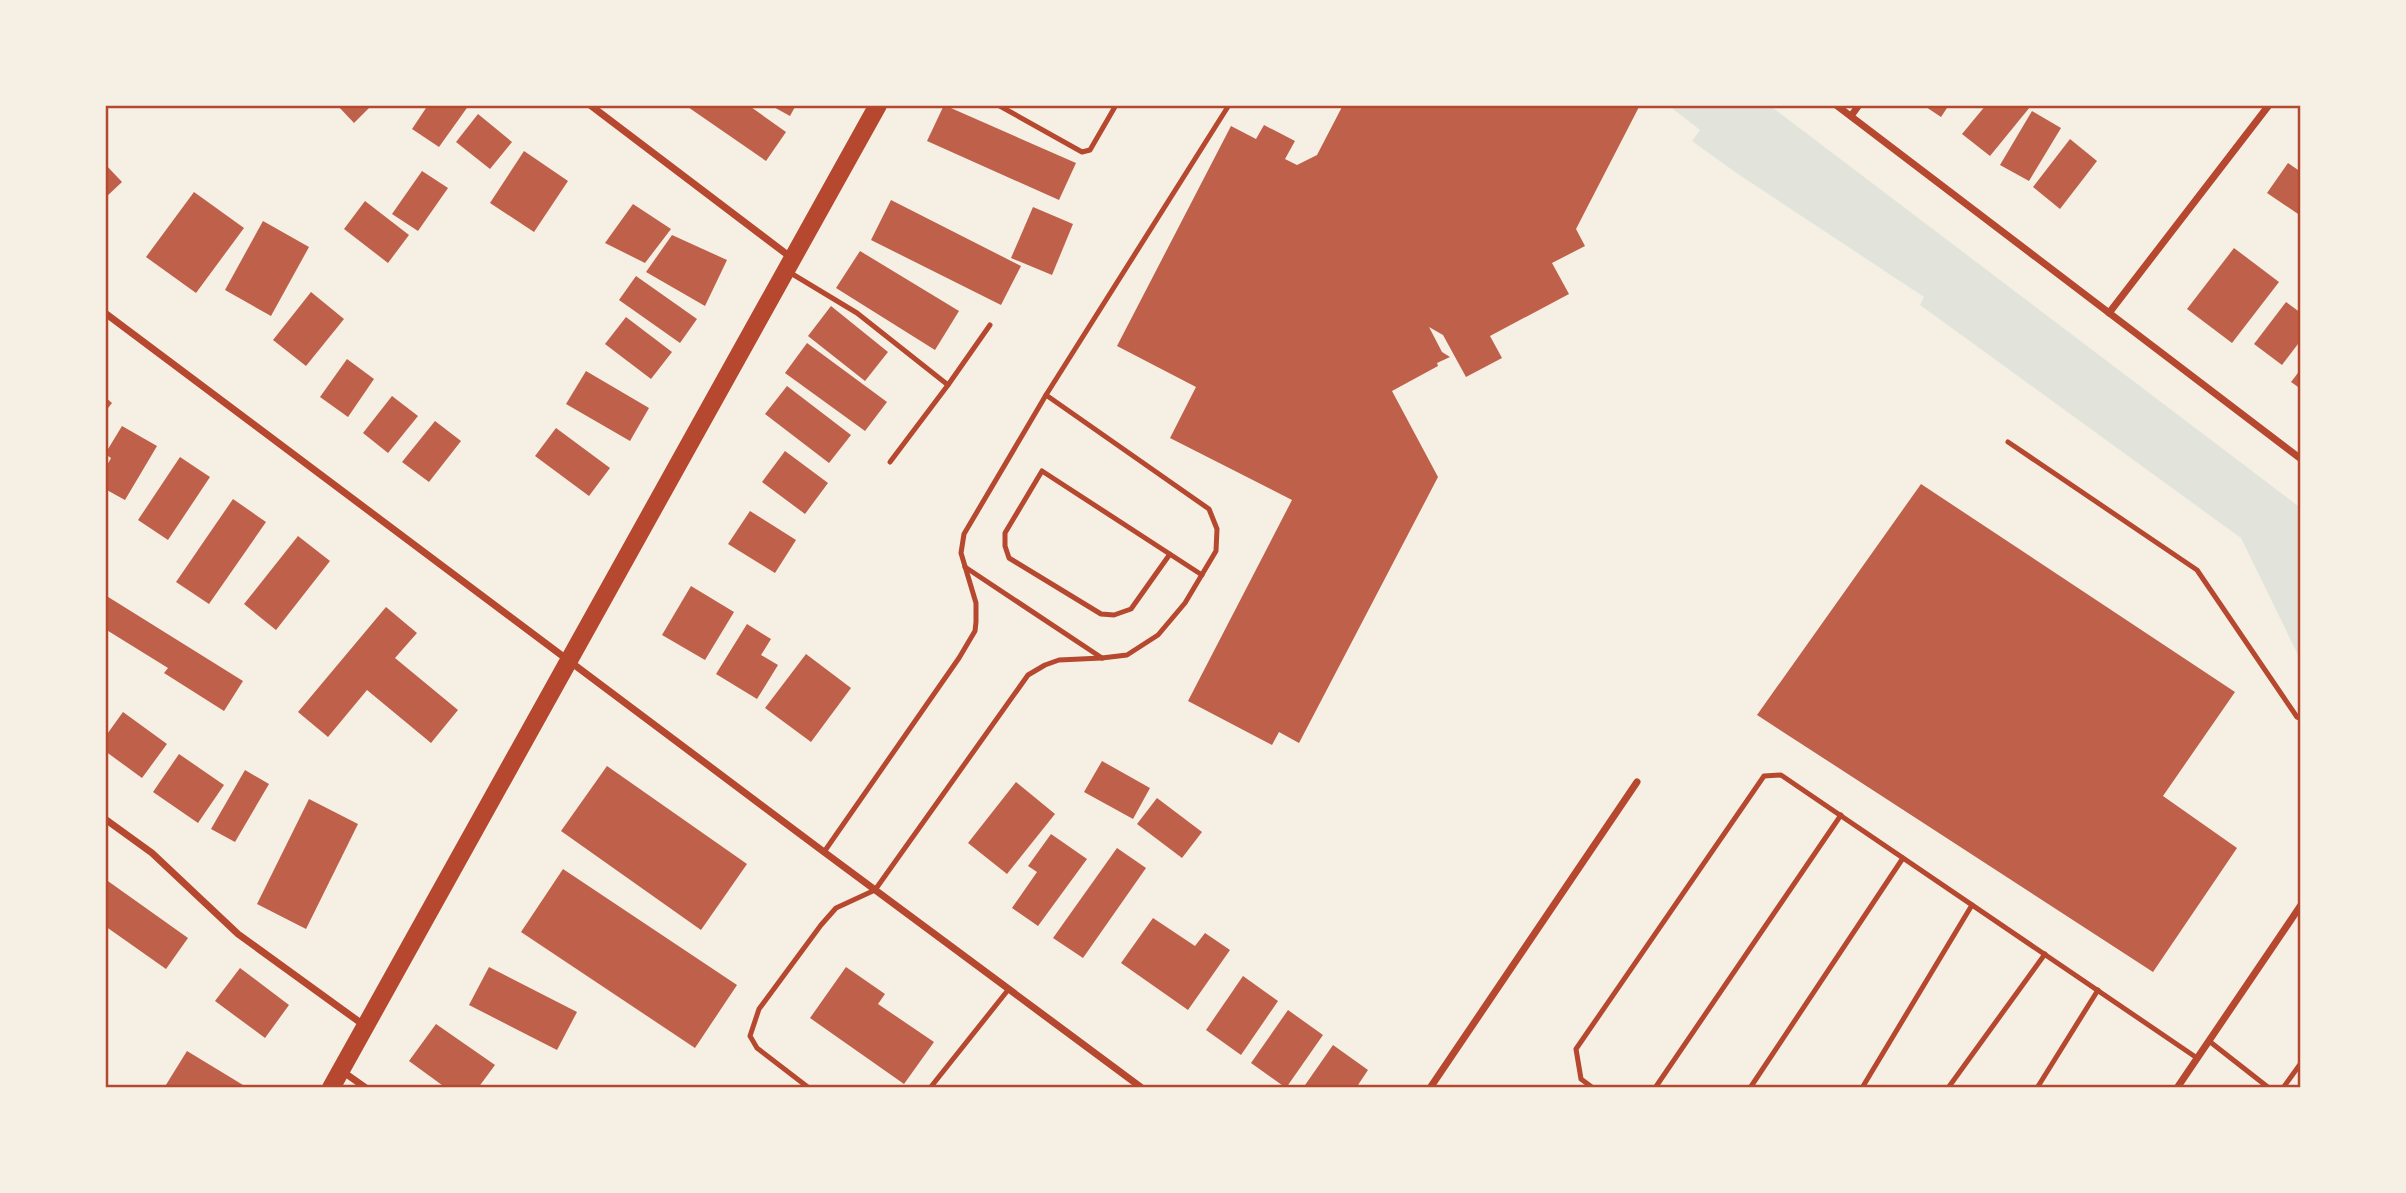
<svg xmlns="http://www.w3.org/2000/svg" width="2406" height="1193" font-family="Jost,sans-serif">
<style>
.green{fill:#e2e4dc}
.building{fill:#bf614a}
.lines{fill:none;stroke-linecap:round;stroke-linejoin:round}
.service{stroke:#b5482f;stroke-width:5}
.minor{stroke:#b5482f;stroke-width:7}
.primary{stroke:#b5482f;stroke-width:18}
.neatline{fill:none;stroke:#b5482f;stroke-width:2.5}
</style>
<rect width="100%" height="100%" fill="#f6efe4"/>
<polygon class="green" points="1668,105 1769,105 2301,508 2301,661 2241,538 1920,305 1924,297 1735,172 1692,141 1700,130"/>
<g class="building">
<polygon points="337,105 372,105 354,123"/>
<polygon points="428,105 469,105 439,147 412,129"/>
<polygon points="685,105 748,105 786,132 766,161"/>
<polygon points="770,105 796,105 790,116"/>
<polygon points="944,105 1076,163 1059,200 927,141"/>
<polygon points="1343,105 1640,105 1576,229 1585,246 1552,263 1569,294 1490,336 1502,358 1466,377 1443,335 1429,327 1442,352 1450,357 1437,363 1438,366 1392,391 1438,477 1299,743 1279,732 1272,745 1188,701 1292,500 1170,438 1196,387 1117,346 1231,126 1256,139 1264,125 1295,141 1285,159 1297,165 1317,155"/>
<polygon points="1923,105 1949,105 1941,117"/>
<polygon points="1986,105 2030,107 1990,156 1962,134"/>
<polygon points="2032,111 2061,128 2029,181 2000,165"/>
<polygon points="478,114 512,142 490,169 456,142"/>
<polygon points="2070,139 2097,161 2060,209 2033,187"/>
<polygon points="524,151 568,181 534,232 490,203"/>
<polygon points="2288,163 2301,172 2301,216 2267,193"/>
<polygon points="105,164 122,182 105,198"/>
<polygon points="422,171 448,188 418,231 392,214"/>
<polygon points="194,192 244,228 196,293 146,257"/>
<polygon points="891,200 1021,266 1001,305 871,240"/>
<polygon points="365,201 409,235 388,263 344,229"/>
<polygon points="633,204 671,229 645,263 605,243"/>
<polygon points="1033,207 1073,224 1052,275 1011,258"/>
<polygon points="263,221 309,247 271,316 225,290"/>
<polygon points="672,235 727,260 705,306 646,272"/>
<polygon points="2234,248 2279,282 2232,343 2187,309"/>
<polygon points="860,251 959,311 935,350 836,288"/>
<polygon points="636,276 697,319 680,343 619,300"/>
<polygon points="311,292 344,319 306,366 273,340"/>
<polygon points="2286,302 2301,313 2301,340 2282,365 2254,344"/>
<polygon points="831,306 888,352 865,381 808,336"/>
<polygon points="626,317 672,352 651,379 605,344"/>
<polygon points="807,343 887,402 865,431 785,373"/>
<polygon points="347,359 374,379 348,417 320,397"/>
<polygon points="2301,369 2301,389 2291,382"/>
<polygon points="586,371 649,408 630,441 566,404"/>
<polygon points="787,386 851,435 829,463 765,414"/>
<polygon points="392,396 418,416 388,453 363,433"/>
<polygon points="105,397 112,403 105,412"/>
<polygon points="435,421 461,441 429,482 402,462"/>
<polygon points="122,426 157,446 125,500 105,489 105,469 111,458 105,454"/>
<polygon points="556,428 610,468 589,496 535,456"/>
<polygon points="785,451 828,483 805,514 762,482"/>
<polygon points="180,457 210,477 168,540 138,520"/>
<polygon points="1921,484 2235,692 2163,796 2237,848 2153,972 1757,715"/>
<polygon points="233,499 266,522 209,604 176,582"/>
<polygon points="750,511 796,540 775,573 728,544"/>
<polygon points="298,536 330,561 276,630 244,604"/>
<polygon points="691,586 734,612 705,660 662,635"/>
<polygon points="105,595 243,681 224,711 164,673 168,668 105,629"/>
<polygon points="386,607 417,633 395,658 458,710 431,743 367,690 328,737 298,712"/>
<polygon points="747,624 771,639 761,655 778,665 757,699 716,674"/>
<polygon points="806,654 851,688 811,742 765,708"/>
<polygon points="123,712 167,744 142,778 105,751 105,737"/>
<polygon points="179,754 224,785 198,823 153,792"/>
<polygon points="1102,761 1150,788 1133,819 1084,792"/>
<polygon points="607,766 747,864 701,930 561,831"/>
<polygon points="245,770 269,784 235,842 211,829"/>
<polygon points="1016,782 1055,814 1007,874 968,843"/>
<polygon points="1157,798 1202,832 1182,858 1137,824"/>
<polygon points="309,799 358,824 306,929 257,904"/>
<polygon points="1051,834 1087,859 1038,926 1012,908 1037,872 1028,866"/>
<polygon points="1117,848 1146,868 1083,958 1053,938"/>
<polygon points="563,869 737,985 695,1048 521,932"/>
<polygon points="105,879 188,938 166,969 105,926"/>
<polygon points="1153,918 1195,946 1205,933 1230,950 1188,1010 1121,963"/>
<polygon points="489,967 577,1012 557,1050 469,1005"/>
<polygon points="846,967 885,994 878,1004 934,1042 904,1084 810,1018"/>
<polygon points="240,968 289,1005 265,1038 215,1001"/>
<polygon points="1243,976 1278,1001 1241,1055 1206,1030"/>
<polygon points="1288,1010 1323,1035 1286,1088 1251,1063"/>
<polygon points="436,1024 495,1065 478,1088 446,1088 409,1061"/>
<polygon points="1333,1045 1368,1070 1356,1088 1303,1088"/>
<polygon points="187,1051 248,1088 164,1088"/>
</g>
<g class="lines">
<g class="service">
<polyline points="998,105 1082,152 1090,150 1116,105"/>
<polyline points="789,272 857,313 948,385 990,325"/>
<polyline points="1046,395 1229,105"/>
<polyline points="2008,442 2197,570 2297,717 2301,719"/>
<polyline points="890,462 948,385"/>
<polyline points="1170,554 1131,609 1114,615 1101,614 1009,558 1005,546 1005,533 1042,471 1202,575"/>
<polyline points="965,567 1102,658"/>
<polyline points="2209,1041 2269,1088"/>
<polyline points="809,1088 757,1048 750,1036 759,1009 821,925 836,908 875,890 1028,675 1045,665 1059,660 1102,658 1127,655 1158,635 1185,603 1216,551 1217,529 1209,509 1046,395 964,534 961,553 976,603 976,622 975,631 959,658 824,852"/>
<polyline points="930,1088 1008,990"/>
<polyline points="1593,1088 1581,1079 1576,1049 1764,776 1781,775 2197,1058"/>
<polyline points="1655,1088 1841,815"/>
<polyline points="1750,1088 1903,858"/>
<polyline points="1862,1088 1972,905"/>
<polyline points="1948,1088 2045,954"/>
<polyline points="2037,1088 2098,990"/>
<polyline points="2283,1088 2301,1063"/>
</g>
<g class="minor">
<polyline points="590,105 793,259"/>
<polyline points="1836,105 2301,459"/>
<polyline points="1851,116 1859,105"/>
<polyline points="105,313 824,852 1142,1088"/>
<polyline points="2109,313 2269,105"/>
<polyline points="105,819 152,853 238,934 365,1026"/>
<polyline points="342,1071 366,1088"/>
<polyline points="1430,1088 1637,782"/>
<polyline points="2177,1088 2301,905"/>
</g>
<polyline class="primary" points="331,1088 878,105"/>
</g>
<rect width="2406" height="1193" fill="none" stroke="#f6efe4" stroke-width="214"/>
<rect x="107" y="107" width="2192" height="979" class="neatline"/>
</svg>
